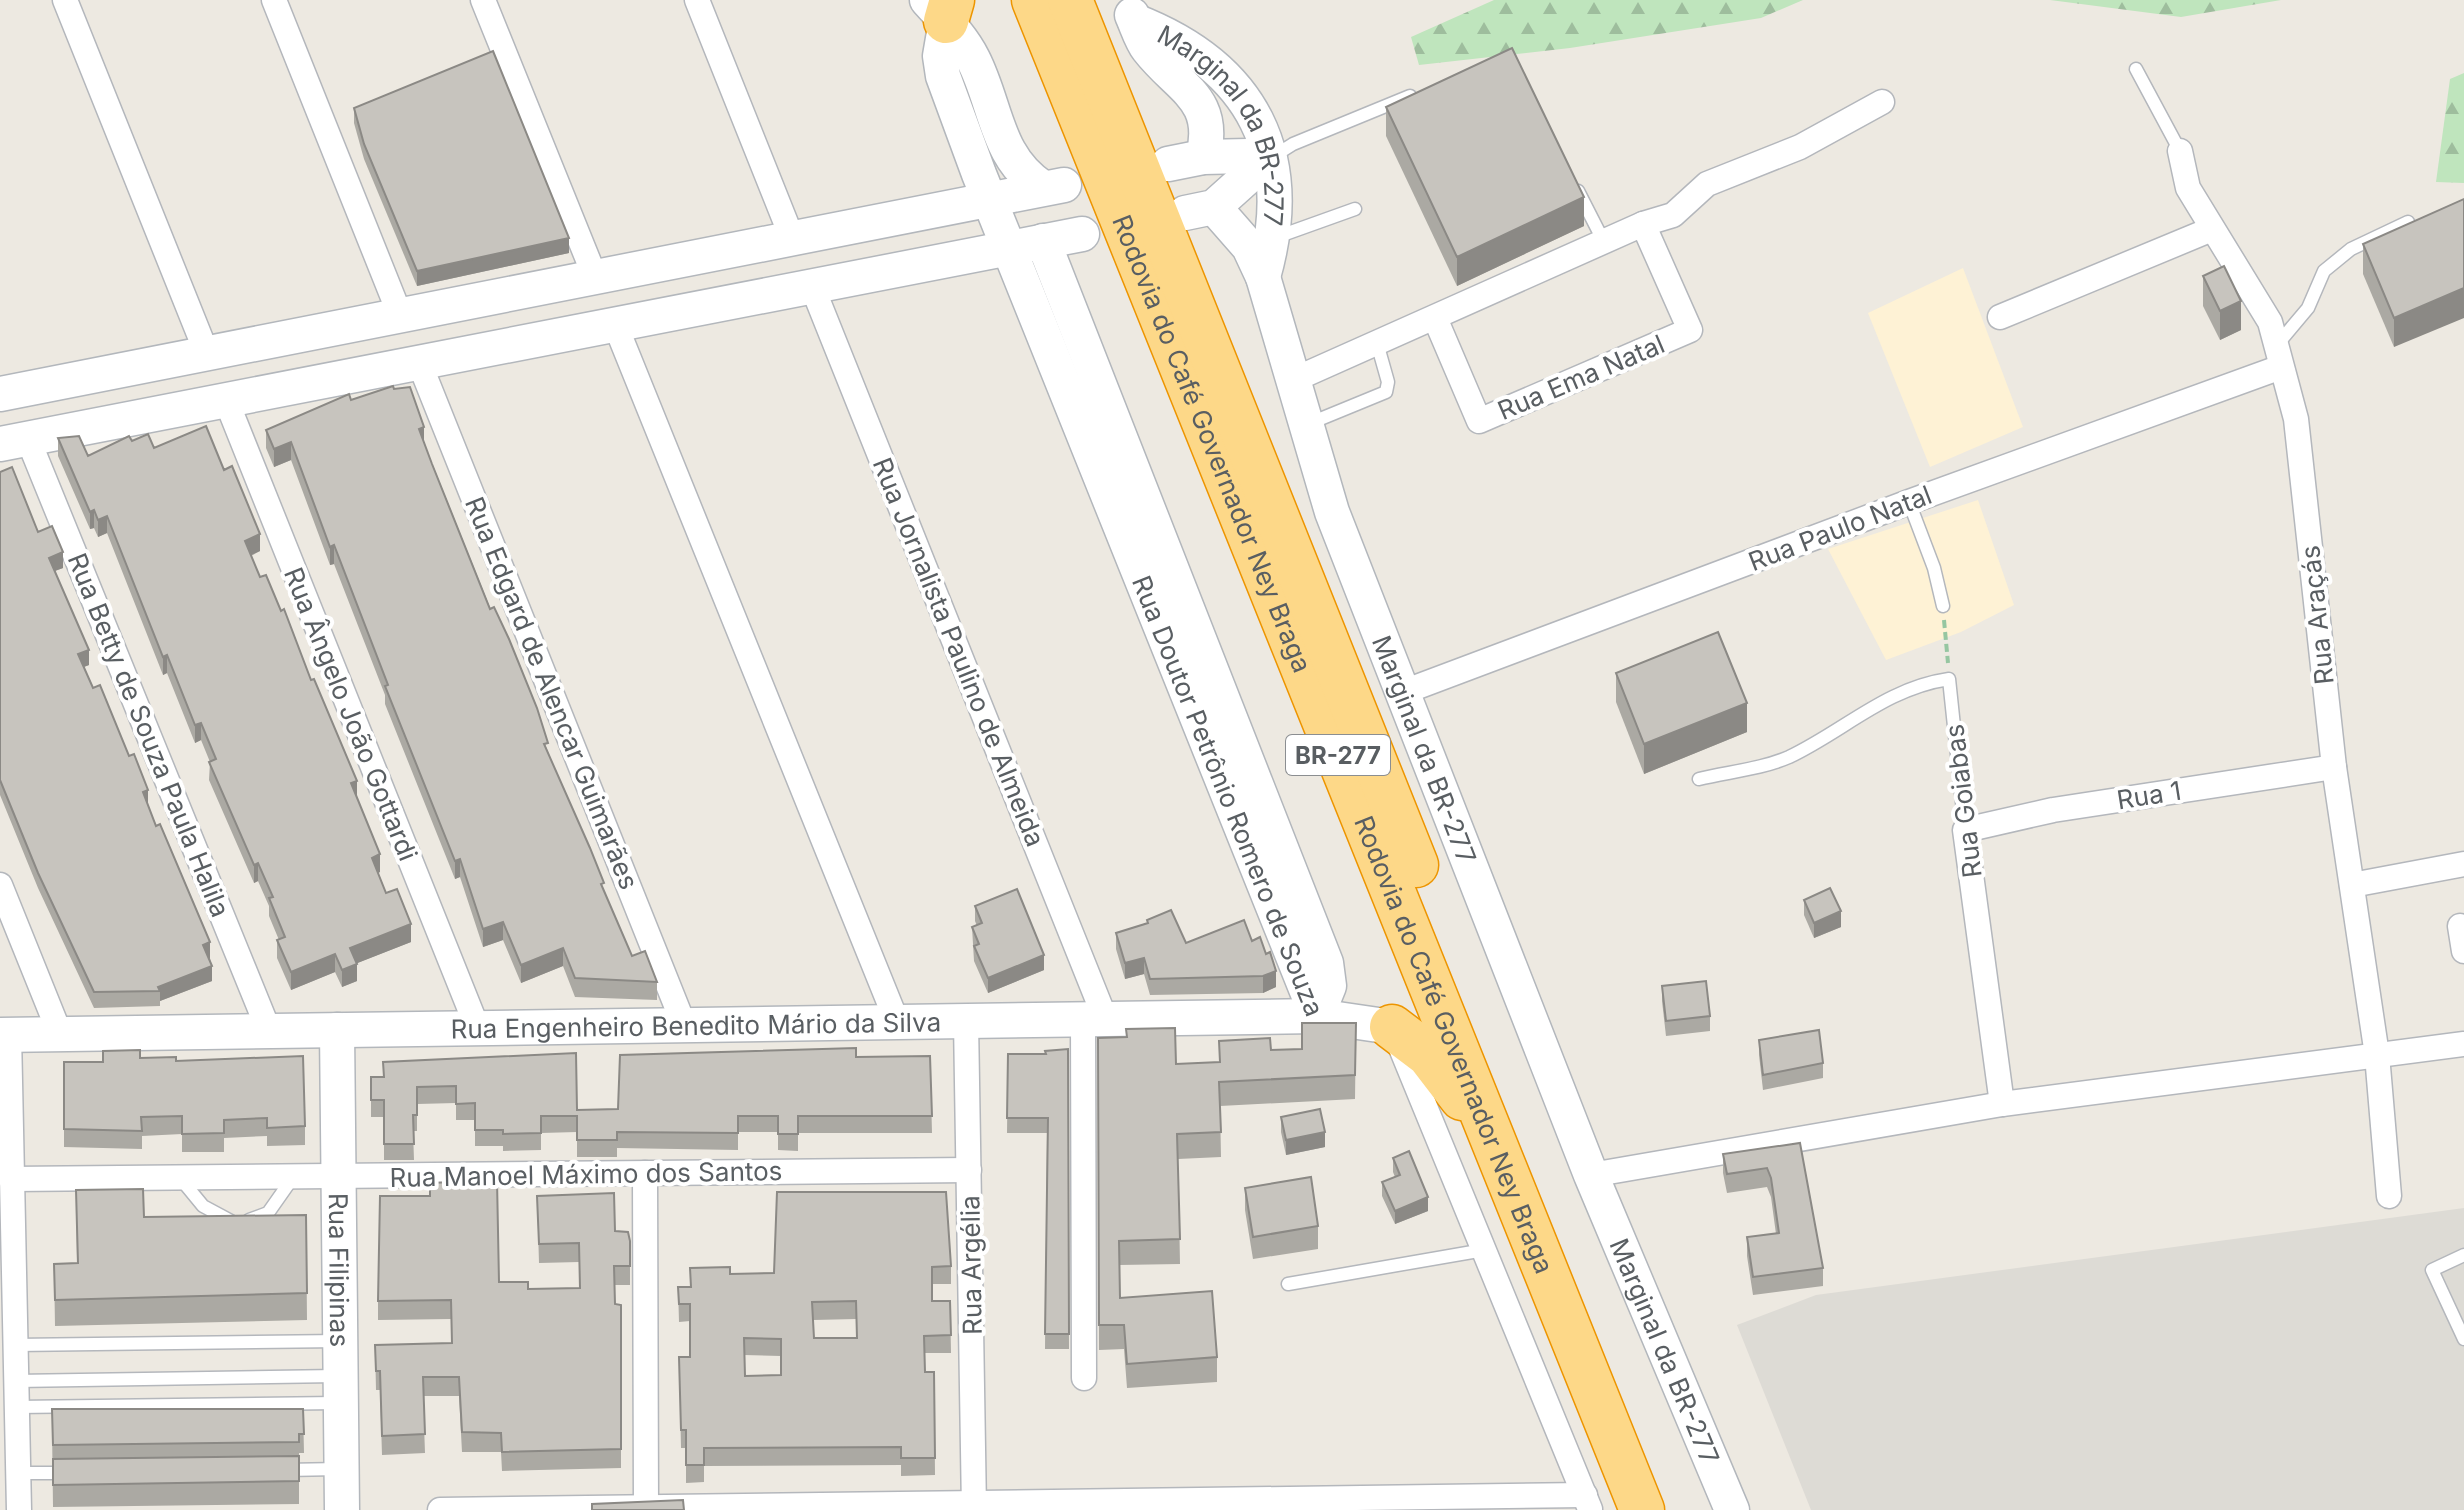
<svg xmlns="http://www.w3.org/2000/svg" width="2464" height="1510" font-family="Inter,sans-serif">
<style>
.commercial{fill:#fef2d5}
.industrial{fill:#dddbd5}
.forest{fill:url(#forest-firs)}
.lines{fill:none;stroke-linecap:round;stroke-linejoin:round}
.lane-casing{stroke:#b4b7bc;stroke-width:15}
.street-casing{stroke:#b4b7bc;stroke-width:27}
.secondary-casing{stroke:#b3b7bc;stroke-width:37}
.highway-casing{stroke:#ed9500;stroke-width:47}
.path{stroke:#96c6a1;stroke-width:4;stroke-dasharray:8 4;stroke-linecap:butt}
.lane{stroke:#fff;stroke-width:12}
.street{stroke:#fff;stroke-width:24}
.secondary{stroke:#fff;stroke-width:34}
.highway{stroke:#fdd888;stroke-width:44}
.wall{fill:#aba9a3;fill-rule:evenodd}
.shaded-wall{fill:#8b8985}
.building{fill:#c7c4be;stroke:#8b8985;stroke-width:2;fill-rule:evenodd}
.labels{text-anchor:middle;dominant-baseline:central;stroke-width:8;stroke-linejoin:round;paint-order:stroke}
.shield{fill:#fff;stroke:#8b8e91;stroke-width:2}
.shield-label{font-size:24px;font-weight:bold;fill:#595e62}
.street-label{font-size:26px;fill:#595e62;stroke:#fff}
</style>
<defs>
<pattern id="forest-firs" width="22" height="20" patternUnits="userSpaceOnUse" patternTransform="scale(2)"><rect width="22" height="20" fill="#bfe5bd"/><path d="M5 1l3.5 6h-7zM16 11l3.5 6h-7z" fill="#9ebd9d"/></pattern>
</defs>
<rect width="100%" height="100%" fill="#ede9e1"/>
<g class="commercial">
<polygon points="1963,268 2023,427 1930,467 1868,313"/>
<polygon points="1978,500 2014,605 1961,632 1886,660 1828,549"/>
</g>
<polygon class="industrial" points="2464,1208 2464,1510 1811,1510 1737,1325 1816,1295"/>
<g class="forest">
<polygon points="1494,0 1803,0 1761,18 1570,48 1419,65 1411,37"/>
<polygon points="2050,0 2281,0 2181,17"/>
<polygon points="2464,73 2464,183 2436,182 2450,79"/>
</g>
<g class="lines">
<g class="lane-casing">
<g id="lane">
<polyline points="2136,69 2180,151"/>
<polyline points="1274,156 1293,144 1410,96"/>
<polyline points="1578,191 1604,242"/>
<polyline points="1274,238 1355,209"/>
<polyline points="2276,346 2308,308 2324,271 2351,249 2408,222"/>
<polyline points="1308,424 1386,392 1388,382 1377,343"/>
<polyline points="1909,502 1934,568 1943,606"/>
<path d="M1699,779C1727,772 1762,769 1789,757C1844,731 1886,688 1949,679L1965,830"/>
<polyline points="180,1178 203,1206 231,1221"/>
<polyline points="249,1220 268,1213 294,1176"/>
<polyline points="2464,1255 2432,1270 2464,1339"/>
<polyline points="1288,1284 1484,1250"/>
<polyline points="15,1345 340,1341"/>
<polyline points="16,1381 337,1376"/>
<polyline points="17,1407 337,1403"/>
<polyline points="285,1470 339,1469"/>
<polyline points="18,1473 67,1473"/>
</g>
</g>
<g class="street-casing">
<g id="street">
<polyline points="65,0 207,354"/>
<polyline points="274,0 400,315"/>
<polyline points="483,0 595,277"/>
<polyline points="697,0 792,238"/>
<polyline points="2180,151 2188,188 2270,322 2296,419 2334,767 2377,1055 2389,1196"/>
<polyline points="812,286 1105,1018"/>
<polyline points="2000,317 2212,229"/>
<polyline points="1435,318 1479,421 1690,330 1643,224"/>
<polyline points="615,324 897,1022"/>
<polyline points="419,362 684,1025"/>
<polyline points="1291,381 1643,224 1673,215 1707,184 1800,147 1882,102"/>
<polyline points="226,400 477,1027"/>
<polyline points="28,439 269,1031"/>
<polyline points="1401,693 1909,502 2281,367"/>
<polyline points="0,885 60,1034"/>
<polyline points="2352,885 2464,864"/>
<polyline points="2460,926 2464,951"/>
<polyline points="1083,1019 1084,1378"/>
<polyline points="966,1021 974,1510"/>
<polyline points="9,1034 19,1510"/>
<polyline points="1396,1036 1590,1509"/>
<polyline points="2002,1104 1965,830 2053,810 2334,767"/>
<polyline points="645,1173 646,1507"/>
<polyline points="1591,1175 2002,1104 2464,1044"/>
<polyline points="11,1179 969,1170"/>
<polyline points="440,1510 1585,1495"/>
</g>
</g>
<g class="secondary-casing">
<g id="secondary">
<path d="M927,0C943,18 962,37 973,59C997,106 995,157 1043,188"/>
<path d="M1132,15C1137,26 1141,40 1148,49C1179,89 1218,98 1203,157"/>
<path id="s1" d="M946,21L940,56L943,76L979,174L1317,1016"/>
<path id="s2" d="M1135,21C1253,67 1298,155 1263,277"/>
<polyline points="1168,164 1203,157 1248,156"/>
<path id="s3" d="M1214,207L1249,247L1263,277L1332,512L1591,1175L1732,1510"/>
<polyline points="1185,213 1214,207 1253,172"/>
<polyline points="1043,241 1326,963 1329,986 1317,1016"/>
<polyline points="0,394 1064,185"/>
<polyline points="0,444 1082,234"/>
<path id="s4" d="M337,1030L342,1510"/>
<path id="s5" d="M0,1035L1317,1016L1392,1027"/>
</g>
</g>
<g class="highway-casing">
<g id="highway">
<path id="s6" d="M1034,0L1642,1510"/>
<polyline points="1070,0 1416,865"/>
<polyline points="946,21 952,0"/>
<polyline points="1392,1027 1429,1055 1462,1098"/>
</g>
</g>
<polyline class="path" points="1944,620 1948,663"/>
<use href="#lane" class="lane"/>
<use href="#street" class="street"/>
<use href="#secondary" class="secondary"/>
<use href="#highway" class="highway"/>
</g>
<g class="wall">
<polygon points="1386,107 1584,226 1457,286 1386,136"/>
<polygon points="354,108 569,253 417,286 364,159 354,123"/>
<polygon points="2464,199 2394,347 2363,274 2363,244"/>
<polygon points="2203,276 2241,330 2220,340 2203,306"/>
<polygon points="394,389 424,443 604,891 632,956 657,982 657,1000 575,997 563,966 521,983 503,940 483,947 460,877 455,879 385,704 385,695 334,564 330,565 291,460 274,467 266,448 266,430 351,400"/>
<polygon points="58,438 88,456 132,441 154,448 260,551 251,556 260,577 311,680 357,797 380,872 378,873 386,893 411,942 357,963 357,981 342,987 335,972 291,990 277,958 277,940 279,940 269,916 269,906 258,881 254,883 209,780 210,762 201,740 195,743 167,673 163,675 107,533 98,537 94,528 90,529 58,456"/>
<polygon points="0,472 63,568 55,571 89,665 84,667 148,805 210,958 212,981 160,1001 160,1006 94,1008 38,888 0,795"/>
<polygon points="1616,673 1747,732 1644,774 1616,702"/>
<polygon points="1804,900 1841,927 1814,938 1804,915"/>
<polygon points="975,906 1044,970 988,993 974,961 972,927 977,926 975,921"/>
<polygon points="1147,920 1186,943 1252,941 1276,987 1263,993 1150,995 1144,974 1125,979 1116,949 1116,933 1147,923"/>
<polygon points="1662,986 1710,1016 1710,1031 1666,1036 1662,1001"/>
<polygon points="1356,1023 1355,1099 1220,1106 1221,1157 1178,1159 1180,1264 1119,1265 1120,1298 1217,1357 1217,1382 1127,1388 1124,1349 1099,1350 1098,1038 1176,1064 1219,1062 1219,1041 1271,1050 1302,1049"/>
<polygon points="1759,1040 1823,1063 1823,1078 1763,1090 1759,1055"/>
<polygon points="1068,1049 1069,1349 1045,1349 1047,1133 1007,1133 1008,1054 1045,1054"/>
<polygon points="930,1056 932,1133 798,1133 798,1151 778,1150 778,1132 738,1132 738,1150 617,1148 617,1157 577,1157 577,1132 541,1133 541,1150 503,1151 503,1146 475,1146 475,1120 456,1120 456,1103 417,1104 417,1131 413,1131 414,1160 384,1160 384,1117 371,1117 371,1077 383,1077 383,1062 577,1110 618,1109 856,1057"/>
<polygon points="140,1058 176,1061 305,1126 305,1145 267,1146 267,1136 224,1138 224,1152 182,1152 182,1134 142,1136 142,1149 64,1147 64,1062 103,1062"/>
<polygon points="1281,1117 1325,1147 1286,1155 1281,1132"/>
<polygon points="1800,1143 1823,1268 1823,1286 1753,1295 1747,1256 1747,1237 1776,1234 1771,1197 1767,1187 1727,1193 1723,1173 1723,1154"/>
<polygon points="1393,1158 1428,1211 1395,1224 1382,1196 1382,1182 1395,1177 1393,1172"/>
<polygon points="1245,1188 1318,1226 1318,1249 1253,1259 1245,1210"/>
<polygon points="76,1190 144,1217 306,1215 307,1320 55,1326 54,1264 77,1263"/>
<polygon points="537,1196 615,1231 630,1241 630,1285 614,1285 615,1304 621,1305 621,1468 502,1471 501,1452 462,1452 459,1396 423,1396 425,1453 382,1455 380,1390 376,1390 375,1345 452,1343 451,1319 378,1320 378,1301 499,1282 528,1289 579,1288 579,1262 539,1263"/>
<path d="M951,1266V1284H932V1301H950L951,1353H925V1372H934L935,1475L901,1476V1465L704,1466V1482L686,1483V1448H681L679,1357H690V1321L679,1322L678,1287H690L730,1274ZM856,1319V1338H814L813,1320ZM744,1355L781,1356V1375L745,1376Z"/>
<polygon points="303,1409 304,1453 299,1453 299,1504 53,1507 52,1427"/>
</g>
<g class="shaded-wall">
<polygon points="1584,197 1584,226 1457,286 1457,257"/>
<polygon points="569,238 569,253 417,286 417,271"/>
<polygon points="2464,288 2464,318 2394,347 2394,318"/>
<polygon points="2241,301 2241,330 2220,340 2220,311"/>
<polygon points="424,427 424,445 419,429"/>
<polygon points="291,442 291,460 274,467 274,449"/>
<polygon points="94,510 94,528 90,529 90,512"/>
<polygon points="107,516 107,533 98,537 98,520"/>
<polygon points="260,534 260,551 245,558 245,541"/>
<polygon points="334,545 334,564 330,565 330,547"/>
<polygon points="63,552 63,568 49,573 49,558"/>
<polygon points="89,650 89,665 78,669 78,654"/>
<polygon points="167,655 167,673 163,675 163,657"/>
<polygon points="1747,703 1747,732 1644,774 1644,744"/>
<polygon points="201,723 201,740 195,743 195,725"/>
<polygon points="357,781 357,798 351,783"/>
<polygon points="148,790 148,805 143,792"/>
<polygon points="380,854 380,872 372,875 372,858"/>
<polygon points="460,859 460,877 455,879 455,861"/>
<polygon points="258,863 258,881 254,883 254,865"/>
<polygon points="1841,911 1841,927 1814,938 1814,923"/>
<polygon points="503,922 503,940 483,947 483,929"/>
<polygon points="411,924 411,942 350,966 350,948"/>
<polygon points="210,942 210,958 203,960 203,945"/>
<polygon points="563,948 563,966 521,983 521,965"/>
<polygon points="335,954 335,972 291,990 291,972"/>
<polygon points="1044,955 1044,970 988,993 988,978"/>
<polygon points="1144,958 1144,974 1125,979 1125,963"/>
<polygon points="357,964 357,981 342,987 342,970"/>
<polygon points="212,966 212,981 160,1001 160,991 158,987"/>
<polygon points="1276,971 1276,987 1263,993 1263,976"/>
<polygon points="1325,1132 1325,1147 1286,1155 1286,1140"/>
<polygon points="1428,1197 1428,1211 1395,1224 1395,1211"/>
</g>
<g class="building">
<polygon points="1512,48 1584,197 1457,257 1386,107"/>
<polygon points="493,51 569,238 417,271 364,144 354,108"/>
<polygon points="2464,199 2464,288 2394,318 2363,244"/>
<polygon points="2224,266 2241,301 2220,311 2203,276"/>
<polygon points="393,386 394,389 410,387 424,427 419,429 432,464 490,609 494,607 509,639 537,708 548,743 544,744 590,848 604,883 601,884 632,956 645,951 657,982 575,978 563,948 521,965 503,922 483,929 460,859 455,861 385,686 388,685 334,545 330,547 291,442 274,449 266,430 349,394 351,400"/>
<polygon points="206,426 224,470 232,466 260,534 245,541 260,577 266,575 281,611 284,609 311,680 314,679 357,781 351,783 380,854 372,858 386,893 397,889 411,924 350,948 357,964 342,970 335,954 291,972 277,940 285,937 269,898 273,897 258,863 254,865 209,762 216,759 201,723 195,725 167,655 163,657 107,516 98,520 94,510 90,512 58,438 79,436 88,456 129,436 132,441 148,434 154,448"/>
<polygon points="12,467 38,532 52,526 63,552 49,558 89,650 78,654 93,688 100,685 129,756 134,754 148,790 143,792 156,826 160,824 210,942 203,945 212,966 158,987 160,991 94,992 38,873 0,780 0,472"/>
<polygon points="1718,632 1747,703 1644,744 1616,673"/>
<polygon points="1830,888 1841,911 1814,923 1804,900"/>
<polygon points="1017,889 1044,955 988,978 974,946 979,944 972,927 982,923 975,906"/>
<polygon points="1171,910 1186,943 1244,920 1252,941 1260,937 1266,954 1270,952 1276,971 1263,976 1150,979 1144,958 1125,963 1116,933 1148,923 1147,920"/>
<polygon points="1706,981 1710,1016 1666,1021 1662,986"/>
<polygon points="1302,1023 1356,1023 1355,1075 1219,1082 1221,1132 1177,1134 1180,1239 1119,1241 1120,1298 1212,1291 1217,1357 1127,1364 1124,1325 1099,1325 1098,1038 1127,1037 1126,1029 1175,1028 1176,1064 1220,1062 1219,1041 1270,1038 1271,1050 1302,1049"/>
<polygon points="1819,1030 1823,1063 1763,1075 1759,1040"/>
<polygon points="856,1048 856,1057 930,1056 932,1116 798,1116 798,1134 778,1134 778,1116 738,1116 738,1133 617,1132 617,1140 577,1140 577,1116 541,1116 541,1133 503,1134 503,1130 475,1130 475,1103 456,1104 456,1086 417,1087 417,1115 413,1115 414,1144 384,1144 384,1100 371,1100 371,1077 384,1077 383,1062 576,1053 577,1110 618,1109 620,1055"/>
<polygon points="1068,1049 1069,1334 1045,1334 1048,1118 1007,1118 1008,1054 1046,1054 1045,1051"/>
<polygon points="140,1050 140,1058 176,1057 176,1061 303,1056 305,1126 267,1128 267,1118 224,1120 224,1133 182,1134 182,1116 141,1117 142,1131 64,1129 64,1062 103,1062 103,1051"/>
<polygon points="1320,1109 1325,1132 1286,1140 1281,1117"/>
<polygon points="1800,1143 1823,1268 1753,1277 1747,1237 1779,1233 1771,1178 1767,1168 1727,1174 1723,1154"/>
<polygon points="1409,1151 1428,1197 1395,1211 1382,1182 1400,1175 1393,1158"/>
<polygon points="1311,1177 1318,1226 1253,1237 1245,1188"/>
<polygon points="497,1180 499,1282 528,1282 528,1289 580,1288 579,1243 539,1244 537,1196 614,1193 615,1231 628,1232 630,1241 630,1266 614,1266 615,1304 621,1305 621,1449 502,1452 501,1433 462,1432 459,1377 423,1377 425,1434 382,1436 380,1371 376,1371 375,1345 452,1343 451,1300 378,1301 380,1196 430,1196 430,1183"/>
<polygon points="143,1189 144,1217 306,1215 307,1293 55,1300 54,1264 78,1263 76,1190"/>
<path d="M777,1192H946L951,1266L932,1267V1301H950L951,1335L924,1336L925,1372H934L935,1458H901V1447L704,1448V1465H686V1430H681L679,1357H690V1304H679L678,1287H691L690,1268L730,1267V1274L774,1273ZM856,1301L857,1338H814L812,1302ZM744,1338L781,1339V1375L745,1376Z"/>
<polygon points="52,1409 303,1409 304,1434 299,1434 299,1442 53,1445"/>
<polygon points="299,1456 299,1481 53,1485 53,1459"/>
<polygon points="683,1500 684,1510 592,1510 592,1504"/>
</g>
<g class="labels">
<rect class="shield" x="1286" y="735" width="104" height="40" rx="6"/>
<g class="shield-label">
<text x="1338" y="755">BR-277</text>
</g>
<g class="street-label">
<text stroke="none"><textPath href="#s2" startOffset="148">Marginal da BR-277</textPath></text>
<text transform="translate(1581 377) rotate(-23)">Rua Ema Natal</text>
<text stroke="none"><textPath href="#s6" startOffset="478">Rodovia do Café Governador Ney Braga</textPath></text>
<text transform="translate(1840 528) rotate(-21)">Rua Paulo Natal</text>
<text transform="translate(2317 615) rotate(-96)">Rua Araçás</text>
<text transform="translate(959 652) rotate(68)">Rua Jornalista Paulino de Almeida</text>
<text transform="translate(552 693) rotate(68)">Rua Edgard de Alencar Guimarães</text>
<text transform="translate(351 714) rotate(68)">Rua Ângelo João Gottardi</text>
<text transform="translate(149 735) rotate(68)">Rua Betty de Souza Paula Halila</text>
<text stroke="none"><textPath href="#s3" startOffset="586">Marginal da BR-277</textPath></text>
<text stroke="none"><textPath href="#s1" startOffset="830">Rua Doutor Petrônio Romero de Souza</textPath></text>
<text transform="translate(2149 795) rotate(-9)">Rua 1</text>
<text transform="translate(1963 801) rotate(-97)">Rua Goiabas</text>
<text stroke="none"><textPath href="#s5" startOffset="696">Rua Engenheiro Benedito Mário da Silva</textPath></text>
<text stroke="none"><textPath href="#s6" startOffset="1126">Rodovia do Café Governador Ney Braga</textPath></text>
<text transform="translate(586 1174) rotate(-1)">Rua Manoel Máximo dos Santos</text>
<text transform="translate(971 1265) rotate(-91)">Rua Argélia</text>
<text stroke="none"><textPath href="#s4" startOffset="240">Rua Filipinas</textPath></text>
<text stroke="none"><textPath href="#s3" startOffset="1234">Marginal da BR-277</textPath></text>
</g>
</g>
</svg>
